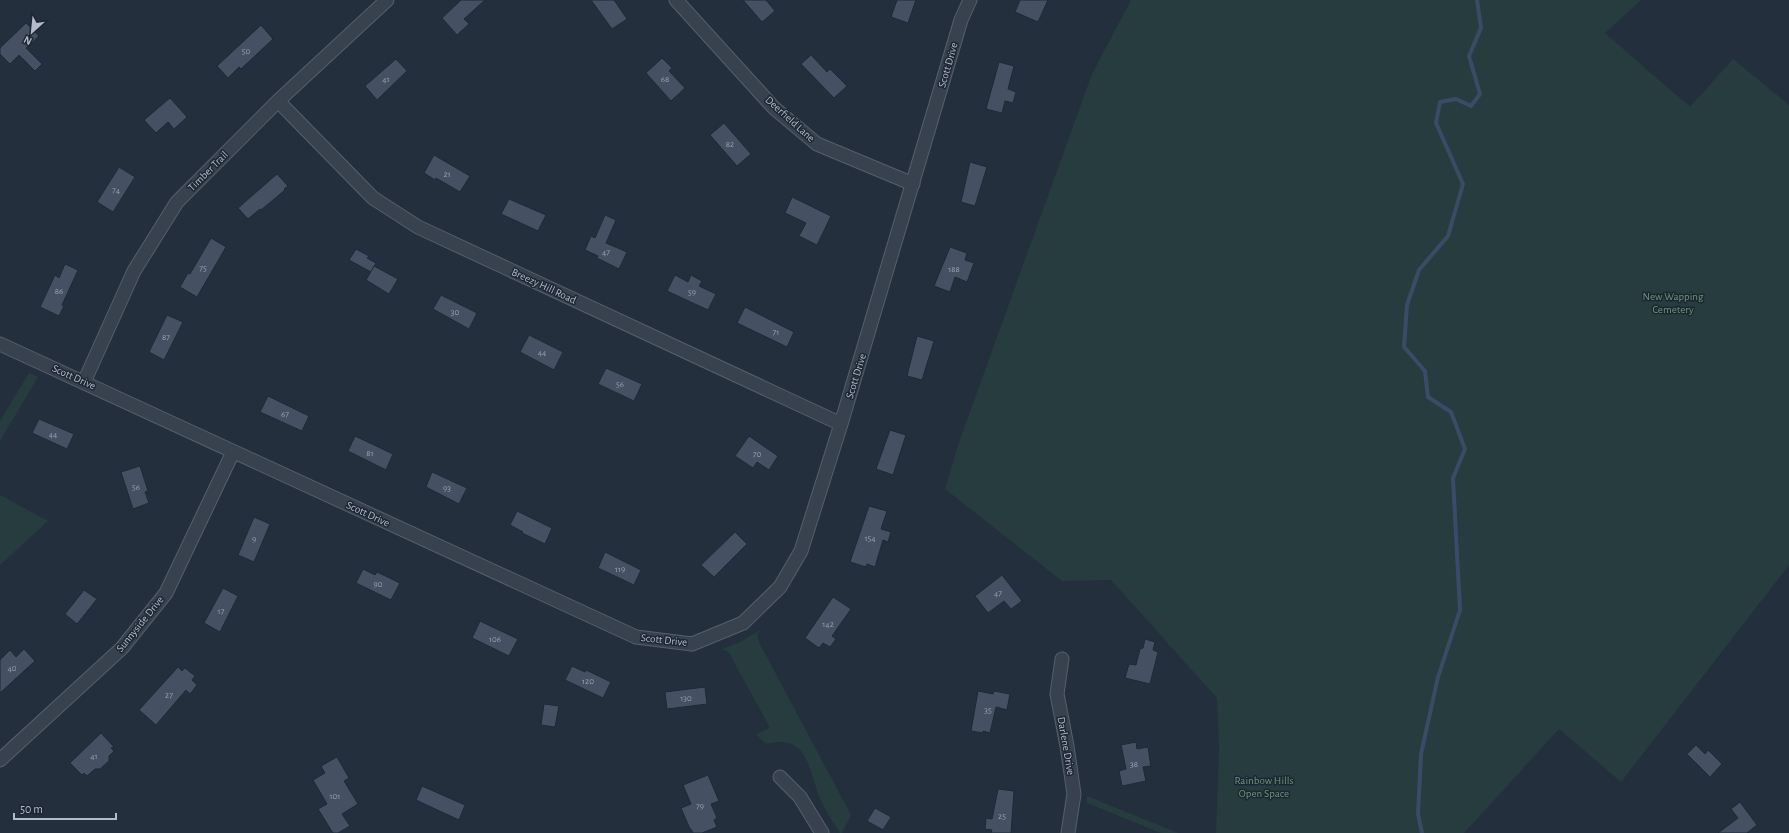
<svg xmlns="http://www.w3.org/2000/svg" width="1789" height="833" font-family="'Alegreya Sans',sans-serif">
<style>
.green{fill:#263c3f}
.lines{fill:none;stroke-linecap:round;stroke-linejoin:round}
.stream{stroke:#394c67;stroke-width:4}
.building{fill:#455162;stroke:#1f2835}
.minor-casing{stroke:#565f6c;stroke-width:15}
.minor{stroke:#38414e;stroke-width:13}
.labels{text-anchor:middle;dominant-baseline:central;stroke-width:3;stroke-linejoin:round;paint-order:stroke}
.number-label{font-size:9px;fill:#98a1af}
.street-label{font-size:11px;fill:#b4bcc9;stroke:#1d2633}
.park-label{font-size:11px;fill:#6b9a76;stroke:#1d2633}
</style>
<rect width="100%" height="100%" fill="#242f3e"/>
<g class="green">
<polygon points="1131,0 1641,0 1605,33 1690,107 1733,59 1789,105 1789,565 1621,782 1559,729 1464,833 1216,833 1219,751 1217,698 1111,580 1062,581 945,489 958,445 1092,74"/>
<polygon points="29,373 38,377 0,441 0,421"/>
<polygon points="0,495 48,521 0,565"/>
<path d="M760,630L757,634L759,642L851,815L842,833H840C833,822 825,810 820,798C808,770 809,733 766,744L756,734L770,728L729,653L725,650H720L740,642Z"/>
<polygon points="1087,796 1178,833 1161,833 1087,803"/>
</g>
<g class="lines">
<polyline class="stream" points="1422,833 1418,814 1421,754 1438,677 1460,610 1453,478 1465,449 1451,412 1428,397 1425,371 1404,347 1407,305 1419,270 1448,236 1463,184 1436,123 1440,102 1456,99 1471,106 1480,94 1469,56 1481,28 1477,0"/>
</g>
<g class="building">
<polygon points="461,0 485,0 464,19 469,24 457,35 442,18"/>
<polygon points="591,0 614,0 627,19 612,29"/>
<polygon points="743,0 766,0 775,11 762,22"/>
<polygon points="897,0 916,0 908,23 891,17"/>
<polygon points="1020,0 1048,0 1038,22 1015,12"/>
<polygon points="26,23 39,36 26,48 42,64 35,71 19,55 10,64 0,54 0,48"/>
<polygon points="261,25 273,39 241,69 239,67 228,78 217,66"/>
<polygon points="811,55 827,72 830,69 847,86 834,98 801,64"/>
<polygon points="662,58 672,68 669,71 685,88 671,101 646,73"/>
<polygon points="396,59 407,71 377,100 365,86"/>
<polygon points="999,62 1014,66 1008,89 1016,92 1013,103 1005,101 1002,113 986,109"/>
<polygon points="170,98 187,117 174,129 168,122 156,133 144,120"/>
<polygon points="724,123 751,154 737,166 710,135"/>
<polygon points="434,155 470,176 460,192 436,178 435,180 424,173"/>
<polygon points="970,162 987,167 975,206 961,202"/>
<polygon points="119,167 135,177 113,212 97,202"/>
<polygon points="277,174 288,186 284,189 285,190 261,210 260,209 248,219 238,208"/>
<polygon points="792,197 831,216 817,245 799,236 806,223 785,213"/>
<polygon points="509,199 546,215 538,231 501,214"/>
<polygon points="605,215 616,220 606,243 627,252 619,269 597,258 598,256 585,250 591,236 595,238"/>
<polygon points="211,238 226,247 197,297 180,287 188,273 190,274"/>
<polygon points="950,247 967,253 965,260 974,263 967,282 955,277 950,292 934,286"/>
<polygon points="356,249 369,256 367,258 376,263 371,272 349,260"/>
<polygon points="65,264 78,270 62,305 64,306 59,316 40,307 55,275 59,278"/>
<polygon points="374,266 398,279 389,294 366,280"/>
<polygon points="675,275 688,282 691,275 702,281 699,286 716,294 708,310 667,291"/>
<polygon points="441,295 477,313 469,329 433,309"/>
<polygon points="745,307 794,332 787,347 737,323"/>
<polygon points="167,315 183,322 164,360 149,352"/>
<polygon points="529,335 563,352 554,370 520,352"/>
<polygon points="917,336 934,341 922,380 907,376"/>
<polygon points="606,368 642,384 634,401 598,384"/>
<polygon points="268,396 309,416 302,431 260,412"/>
<polygon points="39,419 74,434 67,449 32,433"/>
<polygon points="890,430 906,435 893,475 876,469"/>
<polygon points="355,436 393,454 386,470 348,451"/>
<polygon points="749,436 778,456 769,470 757,462 753,468 735,456"/>
<polygon points="140,466 148,491 145,492 149,503 133,509 121,472"/>
<polygon points="432,472 467,488 459,504 426,487"/>
<polygon points="869,506 887,511 881,529 891,532 888,542 883,540 875,567 867,564 866,567 850,562"/>
<polygon points="517,511 552,528 545,544 522,533 523,532 510,525"/>
<polygon points="254,517 270,524 254,562 238,555"/>
<polygon points="735,532 747,544 714,577 701,565"/>
<polygon points="605,552 641,570 634,585 598,568"/>
<polygon points="363,569 375,575 377,572 400,583 391,600 356,583"/>
<polygon points="1002,575 1022,601 1011,609 1004,601 988,613 975,596"/>
<polygon points="223,588 238,596 220,632 204,623"/>
<polygon points="84,590 97,599 77,624 65,614"/>
<polygon points="833,597 851,609 832,636 836,639 830,647 823,643 819,648 805,638"/>
<polygon points="480,621 518,639 509,656 472,638"/>
<polygon points="1145,639 1155,642 1153,650 1158,652 1150,684 1125,678 1129,664 1136,665 1140,649 1143,648"/>
<polygon points="24,649 35,661 0,693 0,660 10,650 16,657"/>
<polygon points="572,666 585,672 586,670 611,682 603,698 565,680"/>
<polygon points="178,667 182,671 185,668 195,676 192,680 197,685 190,694 186,690 156,725 139,710"/>
<polygon points="705,687 707,704 667,709 665,692"/>
<polygon points="978,691 993,694 994,691 1010,694 1007,710 996,707 990,733 983,731 983,733 971,731"/>
<polygon points="544,704 559,706 555,727 541,725"/>
<polygon points="101,733 114,747 111,748 114,751 109,756 109,761 100,769 95,769 87,776 84,773 82,775 70,763"/>
<polygon points="1136,742 1137,749 1148,747 1151,766 1143,767 1146,781 1122,786 1119,771 1126,769 1121,745"/>
<polygon points="1696,745 1705,754 1708,750 1722,764 1710,777 1687,754"/>
<polygon points="337,757 349,778 344,781 358,804 342,814 350,826 338,833 333,833 318,809 327,804 313,780 325,773 321,766"/>
<polygon points="708,775 719,801 711,804 717,818 714,820 717,827 702,833 693,833 691,829 690,829 681,808 691,804 683,785"/>
<polygon points="422,786 465,805 459,820 416,800"/>
<polygon points="998,789 1014,791 1011,833 991,833 992,830 985,829 986,818 992,819"/>
<polygon points="1740,802 1757,825 1747,833 1718,833 1738,818 1731,809"/>
<polygon points="875,808 891,817 883,830 867,821"/>
</g>
<g class="lines">
<g class="minor-casing">
<g id="minor">
<polyline points="676,0 774,108 817,144 913,184"/>
<polyline points="278,101 373,198 418,227 841,424"/>
<polyline points="0,344 636,637 692,644 743,623 780,587 801,551 841,424 961,20 970,0"/>
<polyline points="84,382 134,271 177,202 278,101 387,0"/>
<polyline points="1062,659 1057,694 1067,746 1074,794 1068,833"/>
<polyline points="0,760 122,648 166,593 233,452"/>
<polyline points="780,777 800,797 822,833"/>
</g>
</g>
<use href="#minor" class="minor"/>
</g>
<g class="labels">
<g class="number-label">
<text x="246" y="51">50</text>
<text x="386" y="79">41</text>
<text x="665" y="79">68</text>
<text x="730" y="144">82</text>
<text x="447" y="174">21</text>
<text x="116" y="190">74</text>
<text x="606" y="252">47</text>
<text x="203" y="268">75</text>
<text x="954" y="269">188</text>
<text x="59" y="291">86</text>
<text x="692" y="292">59</text>
<text x="455" y="312">30</text>
<text x="776" y="332">71</text>
<text x="166" y="337">87</text>
<text x="542" y="352">44</text>
<text x="620" y="384">56</text>
<text x="285" y="414">67</text>
<text x="53" y="434">44</text>
<text x="370" y="453">81</text>
<text x="757" y="454">70</text>
<text x="136" y="487">56</text>
<text x="447" y="488">93</text>
<text x="870" y="538">154</text>
<text x="254" y="539">9</text>
<text x="620" y="569">119</text>
<text x="378" y="584">90</text>
<text x="998" y="593">47</text>
<text x="221" y="611">17</text>
<text x="828" y="624">142</text>
<text x="495" y="639">106</text>
<text x="12" y="668">40</text>
<text x="588" y="681">120</text>
<text x="169" y="695">27</text>
<text x="686" y="698">130</text>
<text x="988" y="710">35</text>
<text x="94" y="756">41</text>
<text x="1134" y="764">38</text>
<text x="335" y="796">101</text>
<text x="700" y="806">79</text>
<text x="1002" y="816">25</text>
</g>
<g class="street-label">
<text transform="translate(948 65) rotate(-74)">Scott Drive</text>
<text transform="translate(790 119) rotate(42)">Deerfield Lane</text>
<text transform="translate(208 171) rotate(-45)">Timber Trail</text>
<text transform="translate(544 286) rotate(25)">Breezy Hill Road</text>
<text transform="translate(856 376) rotate(-73)">Scott Drive</text>
<text transform="translate(74 377) rotate(24)">Scott Drive</text>
<text transform="translate(368 514) rotate(25)">Scott Drive</text>
<text transform="translate(140 624) rotate(-51)">Sunnyside Drive</text>
<text transform="translate(664 640) rotate(6)">Scott Drive</text>
<text transform="translate(1066 746) rotate(80)">Darlene Drive</text>
</g>
<g class="park-label">
<text x="1673" y="296">New Wapping<tspan x="1673" dy="13">Cemetery</tspan></text>
<text x="1264" y="780">Rainbow Hills<tspan x="1264" dy="13">Open Space</tspan></text>
</g>
</g>
<g transform="translate(32 32) rotate(207)" stroke="#1d2633" stroke-width="3" paint-order="stroke">
<path d="M0-3L7 15L0 10L-7 15Z" fill="#b4bcc9"/>
<text y="-6" font-size="11" font-weight="bold" text-anchor="middle" fill="#b4bcc9">N</text>
</g>
<path d="M14 813v6h102v-6" fill="none" stroke="#b4bcc9" stroke-width="2"/>
<text x="20" y="813" font-size="12" fill="#b4bcc9" stroke="#1d2633" stroke-width="3" paint-order="stroke">50 m</text>
</svg>
